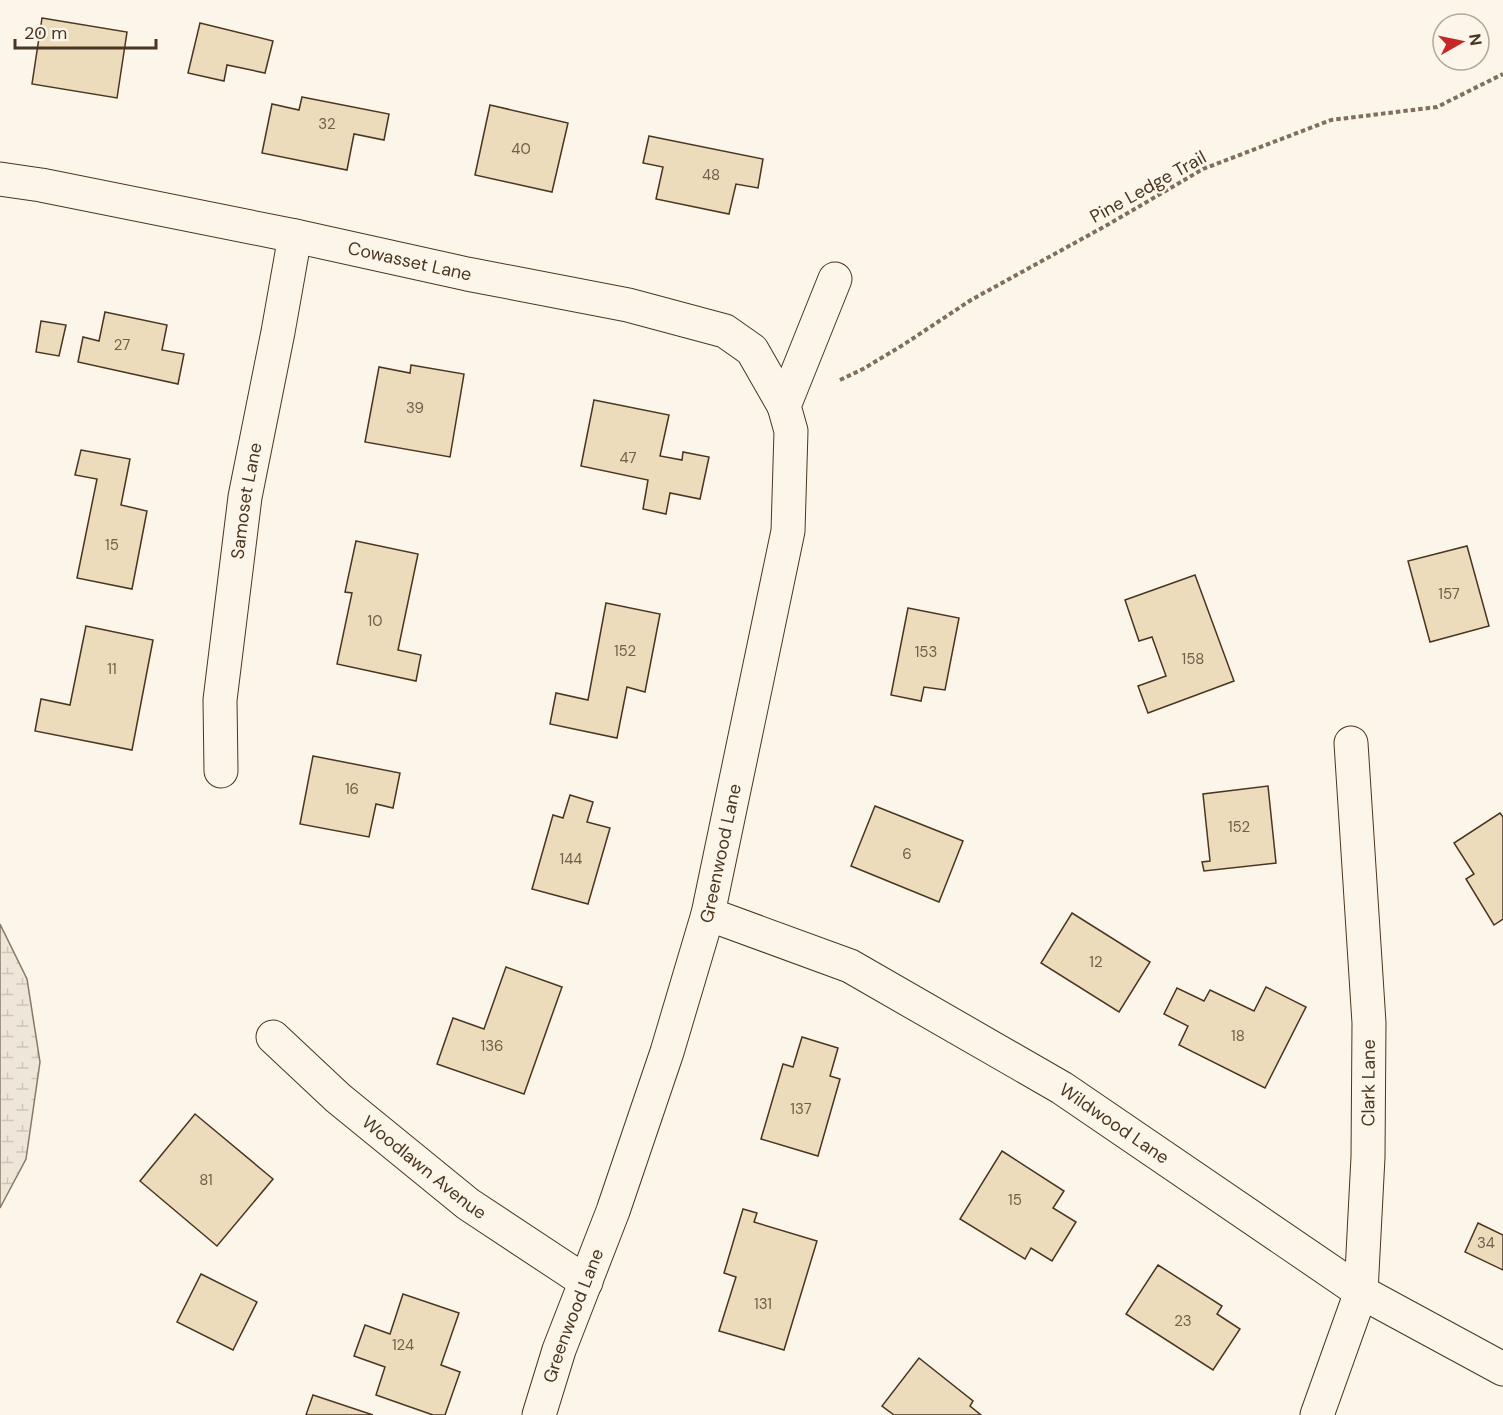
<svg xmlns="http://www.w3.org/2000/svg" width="1503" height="1415" font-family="'DM Sans',sans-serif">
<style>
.wetland{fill:url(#wetland-marsh);stroke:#887966;stroke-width:1.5}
.building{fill:#ecdcbc;stroke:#4a3520;stroke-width:1.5}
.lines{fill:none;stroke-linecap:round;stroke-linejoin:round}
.minor-casing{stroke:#4a3520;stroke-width:35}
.path{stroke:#7f6f5c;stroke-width:4;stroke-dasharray:4.5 3;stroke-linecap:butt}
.minor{stroke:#fbf6e9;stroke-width:33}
.labels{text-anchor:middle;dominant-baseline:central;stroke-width:4.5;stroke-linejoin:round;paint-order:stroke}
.number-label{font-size:15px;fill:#725f47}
.street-label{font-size:18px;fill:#4a3520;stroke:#fbf6e9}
</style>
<defs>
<pattern id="wetland-marsh" width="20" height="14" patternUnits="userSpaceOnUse" patternTransform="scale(1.5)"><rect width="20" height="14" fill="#ede6d9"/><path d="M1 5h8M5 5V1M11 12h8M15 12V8" fill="none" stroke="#cdc6ba"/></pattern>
</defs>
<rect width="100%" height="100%" fill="#fbf6e9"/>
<polygon class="wetland" points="0,924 27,979 40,1062 26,1159 0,1208"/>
<g class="building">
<polygon points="42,18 127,32 117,98 32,84"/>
<polygon points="200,23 273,41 265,73 227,65 224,81 188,73"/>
<polygon points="302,97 389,114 384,140 354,134 347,170 262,153 272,104 299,110"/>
<polygon points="490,105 568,123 552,192 475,175"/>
<polygon points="649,136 763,159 758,188 736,184 729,214 656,199 663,167 643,163"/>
<polygon points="105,312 167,325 162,350 184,354 178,384 78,362 83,337 99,341"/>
<polygon points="41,321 66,325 59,356 36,352"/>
<polygon points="411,365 464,374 450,457 365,442 379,367 410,373"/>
<polygon points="594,400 669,415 660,456 682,460 683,452 709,457 700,499 670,493 666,514 643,509 648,480 581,466"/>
<polygon points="81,450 130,459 121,505 147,511 132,589 77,578 97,479 75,475"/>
<polygon points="356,541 418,554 398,650 421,655 416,681 337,664 352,593 345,592"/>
<polygon points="1467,546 1489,626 1430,642 1408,561"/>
<polygon points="1195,575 1234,681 1148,713 1138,686 1166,676 1152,637 1139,641 1125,600"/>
<polygon points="606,603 660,614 645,692 627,687 617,738 550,724 556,693 588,700"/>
<polygon points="908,608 959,618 945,690 924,687 921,701 891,695"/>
<polygon points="86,626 153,640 132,750 35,731 41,699 70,705"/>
<polygon points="313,756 400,773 393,808 376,804 369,837 300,824"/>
<polygon points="1268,786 1276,863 1204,871 1202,862 1210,861 1203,794"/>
<polygon points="570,795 593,802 587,822 610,828 588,904 532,889 553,815 563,818"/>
<polygon points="875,806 963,841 939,902 851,866"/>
<polygon points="1500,813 1503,817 1503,919 1494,925 1466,879 1474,874 1454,843"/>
<polygon points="1072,913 1150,962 1119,1012 1041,963"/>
<polygon points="506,967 562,987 524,1094 437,1064 453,1018 484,1029"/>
<polygon points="1266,987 1306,1007 1265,1088 1179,1045 1188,1026 1164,1014 1177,988 1204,1001 1210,990 1254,1011"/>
<polygon points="802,1037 838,1048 830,1076 840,1079 818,1156 761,1139 783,1064 793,1067"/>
<polygon points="195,1114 273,1179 217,1246 140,1181"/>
<polygon points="1002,1151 1064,1191 1053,1208 1076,1222 1052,1261 1031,1248 1025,1259 960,1219"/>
<polygon points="743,1209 757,1213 754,1222 817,1241 784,1350 719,1331 736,1277 724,1273"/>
<polygon points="1478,1223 1503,1235 1503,1270 1465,1252"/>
<polygon points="1158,1265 1222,1306 1217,1314 1240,1329 1213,1370 1126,1314"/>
<polygon points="201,1274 257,1302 233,1350 177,1322"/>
<polygon points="403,1294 459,1313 441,1365 460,1372 445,1415 433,1415 376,1395 385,1367 354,1356 365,1325 390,1334"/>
<polygon points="919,1358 973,1401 970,1406 981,1415 894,1415 882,1406"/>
<polygon points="313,1395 373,1415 306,1415"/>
</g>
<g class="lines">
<g class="minor-casing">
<g id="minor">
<path id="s1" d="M0,179L41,185L295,236L467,274L628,305L725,331L752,350L784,406"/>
<path id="s2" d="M221,771L220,700L245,497L278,332L295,236"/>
<path id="s3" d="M708,914L850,966L1062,1088L1361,1292L1503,1369"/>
<path id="s4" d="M273,1037L338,1098L468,1204L586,1282"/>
<path id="s5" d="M539,1415L559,1350L613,1211L667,1052L708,914L788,531L791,431L784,406L835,279"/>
<path id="s6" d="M1317,1415L1361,1292L1368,1157L1369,1023L1351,743"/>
</g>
</g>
<polyline class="path" points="840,380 863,369 903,345 971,300 1109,224 1203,169 1331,120 1437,107 1503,74"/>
<use href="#minor" class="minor"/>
</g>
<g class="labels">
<g class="number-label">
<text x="327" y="124">32</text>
<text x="521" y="149">40</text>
<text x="711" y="175">48</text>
<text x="122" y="345">27</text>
<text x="415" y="408">39</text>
<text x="628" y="458">47</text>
<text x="112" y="545">15</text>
<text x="1449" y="594">157</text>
<text x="375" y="621">10</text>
<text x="625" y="651">152</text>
<text x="926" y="652">153</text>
<text x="1193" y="659">158</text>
<text x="112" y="669">11</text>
<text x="352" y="789">16</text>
<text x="1239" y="827">152</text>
<text x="907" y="854">6</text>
<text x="571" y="859">144</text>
<text x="1096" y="962">12</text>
<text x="1238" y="1036">18</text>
<text x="492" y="1046">136</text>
<text x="801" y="1109">137</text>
<text x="206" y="1180">81</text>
<text x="1015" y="1200">15</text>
<text x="1486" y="1243">34</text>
<text x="763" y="1304">131</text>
<text x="1183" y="1321">23</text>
<text x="403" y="1345">124</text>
</g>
<g class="street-label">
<text transform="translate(1148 187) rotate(-29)">Pine Ledge Trail</text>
<text stroke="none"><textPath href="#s1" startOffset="418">Cowasset Lane</textPath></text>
<text stroke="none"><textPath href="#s2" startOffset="272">Samoset Lane</textPath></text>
<text stroke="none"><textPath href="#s5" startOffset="591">Greenwood Lane</textPath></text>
<text stroke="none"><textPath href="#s6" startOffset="340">Clark Lane</textPath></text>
<text stroke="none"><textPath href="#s3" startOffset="459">Wildwood Lane</textPath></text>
<text stroke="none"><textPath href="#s4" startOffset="200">Woodlawn Avenue</textPath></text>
<text stroke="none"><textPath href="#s5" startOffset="105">Greenwood Lane</textPath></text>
</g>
</g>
<g transform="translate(1461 42) rotate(81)"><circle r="28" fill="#fbf6e9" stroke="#b4a999" stroke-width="1.5"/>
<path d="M0-4.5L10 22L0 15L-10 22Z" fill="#c62828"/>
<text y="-9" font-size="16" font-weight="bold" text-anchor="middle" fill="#4a3520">N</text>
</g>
<path d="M15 39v9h141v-9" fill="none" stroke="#4a3520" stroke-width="3"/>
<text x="24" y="39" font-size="18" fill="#4a3520" stroke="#fbf6e9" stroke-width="4.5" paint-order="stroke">20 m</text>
</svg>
